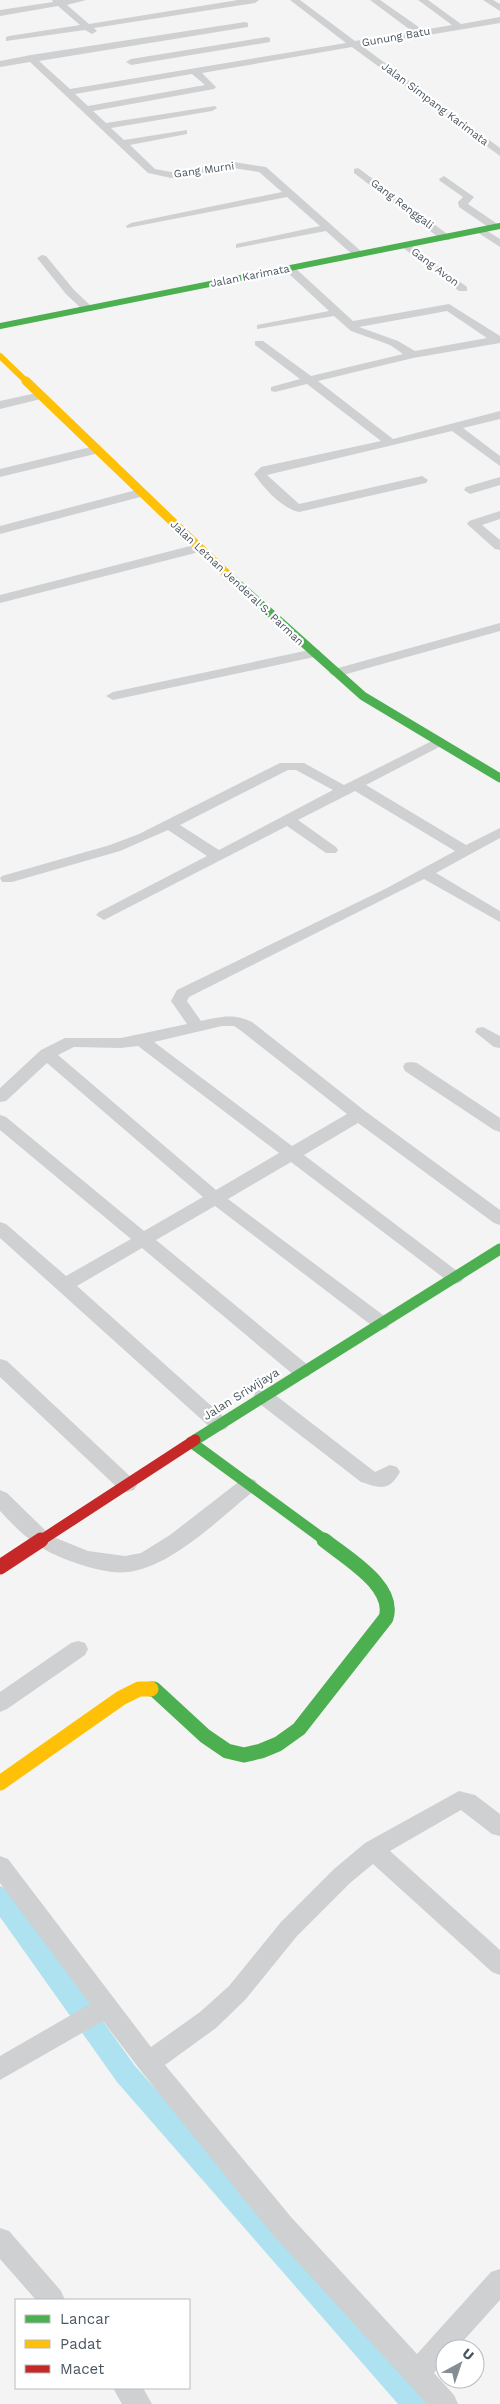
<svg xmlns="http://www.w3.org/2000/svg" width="500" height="2404" font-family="'Work Sans',sans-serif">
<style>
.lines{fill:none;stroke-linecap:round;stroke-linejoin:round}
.canal{fill:#aee2f0;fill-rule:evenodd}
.street{fill:#ced0d2;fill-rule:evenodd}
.fast-far3{stroke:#4caf50;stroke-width:6}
.fast-far2{stroke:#4caf50;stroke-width:9}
.fast-far1{stroke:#4caf50;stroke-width:11}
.fast{stroke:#4caf50;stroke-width:15}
.slow-far2{stroke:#ffc107;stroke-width:6}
.slow-far1{stroke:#ffc107;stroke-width:9}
.slow{stroke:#ffc107;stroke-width:15}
.jam-far1{stroke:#c62828;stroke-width:11}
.jam{stroke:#c62828;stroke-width:15}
.labels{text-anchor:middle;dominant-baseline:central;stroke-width:4.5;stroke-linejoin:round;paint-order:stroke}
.far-street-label{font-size:11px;fill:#4a5661;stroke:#fff}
.street-label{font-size:12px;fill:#4a5661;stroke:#fff}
</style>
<rect width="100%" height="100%" fill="#f4f4f4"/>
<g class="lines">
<polygon class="canal" points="0,1886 9,1890 135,2066 427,2394 431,2404 398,2404 117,2082 0,1917"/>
<g class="street">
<polygon points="52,0 86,0 67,5 89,24 238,0 259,0 255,3 94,28 97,31 92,34 85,30 6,41 6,37 9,36 80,25 58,6 0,16 0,10 53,2"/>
<path d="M290,0H300L355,41L413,32L370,0H380L423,30L452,25L418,0H428L461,24L500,17V23L362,46L500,148V156L352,47L202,73L216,87L214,89L93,111L106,123L215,106L217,108L212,111L111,128L124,140L187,130V134L130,145L155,169L171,172L233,162L266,167L363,253V257H355L326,231L236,248V244L320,226L287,197L127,228L126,226L131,223L282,192L259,172L233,168L171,178L148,173L30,62L0,67V61L31,55L245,22L248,23V27L39,61L70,89L346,43ZM192,74L205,85L88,106L75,94Z"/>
<polygon points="483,0 493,0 500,4 500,11"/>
<polygon points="267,37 270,38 270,42 131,65 126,62 131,59"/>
<polygon points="358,168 450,236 450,240 442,240 354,173 354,169"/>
<polygon points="444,176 474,197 468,204 499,225 499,229 491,229 459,207 458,202 463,197 440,181 439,179"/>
<polygon points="481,227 500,239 500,247 477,232 477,228"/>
<polygon points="406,242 467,287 467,291 459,291 402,247 401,245"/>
<polygon points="42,255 46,256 74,290 92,307 92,311 84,311 66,294 37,258"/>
<path d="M290,266L294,267L353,321L449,304L500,336V343L413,358L318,381L393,439L500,411V419L463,428L500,456V466L452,431L267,475L299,504L422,476L428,480L426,483L299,512C281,508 264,488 254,474L261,467L381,441L307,384L275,392L271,391V387L300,379L255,345V341H263L311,376L403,354L390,345L351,331L334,316L257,329V325L329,311L286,271L285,269ZM447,311L487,338L415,351L398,341L359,327Z"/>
<polygon points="41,392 47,396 45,398 0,409 0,401"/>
<polygon points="95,446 101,450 99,453 0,477 0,469"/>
<polygon points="500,477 500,485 470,494 464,490 466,487"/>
<polygon points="140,489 146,493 144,496 0,534 0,526"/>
<polygon points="500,511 500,519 482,525 500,540 500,550 495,549 467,524 469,521"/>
<polygon points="198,544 204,548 203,551 0,603 0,595"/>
<polygon points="500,623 500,631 336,677 329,673 331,670"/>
<polygon points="314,649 319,650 321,653 319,656 113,700 106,696 113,692"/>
<path d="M438,738L443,739L445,742L443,745L366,785L466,845L500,828V838L436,873L500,911V922L424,879L189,997L187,1001L201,1021C219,1017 234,1013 252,1022L365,1111L500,1210V1225L494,1223L358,1123L304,1155L461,1274L464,1278L461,1282L455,1284L449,1282L291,1162L228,1199L387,1318L390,1323L387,1328L381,1330L375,1328L215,1206L156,1240L309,1366L311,1371L309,1376L302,1378L295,1376L142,1248L77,1286L226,1419L229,1424L226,1429L219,1431L212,1429L0,1238V1222L6,1224L66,1276L131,1239L0,1130V1115L6,1117L144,1231L203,1197L47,1063L6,1101L0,1102V1088L41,1050L65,1038H121L187,1024L171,1001L177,990L387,888L455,851L355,791L298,820L336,847L338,850L336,853H326L287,826L104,920L96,915L99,912L207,856L168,830L120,851L12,882H2L0,878L2,876L110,845L139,834L280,763H304L344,785ZM288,770H296L333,790L219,850L180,825ZM222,1026H234L240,1030L347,1114L292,1146L154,1042ZM138,1046L279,1153L216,1190L58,1055L74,1047L121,1048Z"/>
<polygon points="483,1027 500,1036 500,1048 494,1047 475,1032 477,1028"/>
<polygon points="411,1062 417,1063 500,1118 500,1132 494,1130 405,1071 403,1067 405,1063"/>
<polygon points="0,1359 7,1361 134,1480 137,1485 134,1490 127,1492 120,1490 0,1377"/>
<path d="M263,1389L270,1391L375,1472L390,1465L397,1467L400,1472C389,1492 379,1488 361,1482L256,1401L254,1396L256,1391Z"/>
<path d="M248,1478L255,1480L258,1485L255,1490C221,1517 177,1562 134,1571C117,1575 98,1570 82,1565C42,1552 28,1541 0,1511V1490L7,1493L51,1536L88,1551L125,1556L141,1553L170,1535L241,1480Z"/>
<polygon points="78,1641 85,1643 88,1649 85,1655 7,1709 0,1712 0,1692 71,1643"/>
<polygon points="459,1791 475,1795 500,1814 500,1836 492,1834 461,1810 390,1851 500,1950 500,1975 492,1972 373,1864 350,1883 297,1936 245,2000 216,2028 165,2065 291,2217 417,2354 491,2272 500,2269 500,2300 456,2349 445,2349 445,2361 434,2373 454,2395 458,2404 427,2404 273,2235 141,2071 103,2021 0,2080 0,2056 90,2004 0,1883 0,1856 8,1859 151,2047 200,2012 229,1986 281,1922 334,1869 365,1843"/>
<polygon points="0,2228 9,2231 61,2291 65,2300 36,2300 0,2259"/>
<polygon points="113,2388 143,2388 152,2404 122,2404"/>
</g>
<polyline class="fast-far3" points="0,326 500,226"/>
<polyline class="fast-far2" points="231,578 363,696 500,778"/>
<g class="fast-far1">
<polyline points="195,1440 500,1249"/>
<polyline points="191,1442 326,1541"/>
</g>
<path class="fast" d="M151,1689H154L205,1736L227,1751L244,1755L261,1751L278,1744L299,1729L386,1618C396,1586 346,1558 324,1540"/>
<polyline class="slow-far2" points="0,356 27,382"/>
<polyline class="slow-far1" points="26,381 231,578"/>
<polyline class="slow" points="0,1783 121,1698 139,1689 151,1689"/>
<polyline class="jam-far1" points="40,1541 195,1440"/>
<polyline class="jam" points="0,1567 41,1540"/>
</g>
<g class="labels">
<g class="far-street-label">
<text transform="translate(396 37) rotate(-10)">Gunung Batu</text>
<text transform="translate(435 104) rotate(37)">Jalan Simpang Karimata</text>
<text transform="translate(204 170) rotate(-8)">Gang Murni</text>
<text transform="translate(402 204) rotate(37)">Gang Renggali</text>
<text transform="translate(435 267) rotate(37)">Gang Avon</text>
<text transform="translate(250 276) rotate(-11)">Jalan Karimata</text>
<text transform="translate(237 583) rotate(43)">Jalan Letnan Jenderal S. Parman</text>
</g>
<g class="street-label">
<text transform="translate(241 1394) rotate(-32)">Jalan Sriwijaya</text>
</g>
</g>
<rect x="15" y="2299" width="175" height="90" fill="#ffffff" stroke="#b7bbc0"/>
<rect x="25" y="2315" width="25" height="8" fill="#4caf50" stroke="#b7bbc0"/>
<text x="60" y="2324" font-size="15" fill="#4a5661">Lancar</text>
<rect x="25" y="2340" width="25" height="8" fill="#ffc107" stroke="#b7bbc0"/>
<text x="60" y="2349" font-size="15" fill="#4a5661">Padat</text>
<rect x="25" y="2365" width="25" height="8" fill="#c62828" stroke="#b7bbc0"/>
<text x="60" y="2374" font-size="15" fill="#4a5661">Macet</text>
<g transform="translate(460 2364) rotate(40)"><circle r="24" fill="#ffffff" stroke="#b7bbc0"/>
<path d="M0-4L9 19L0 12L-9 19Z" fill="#868d94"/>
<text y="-8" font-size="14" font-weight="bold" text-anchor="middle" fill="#4a5661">U</text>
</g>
</svg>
